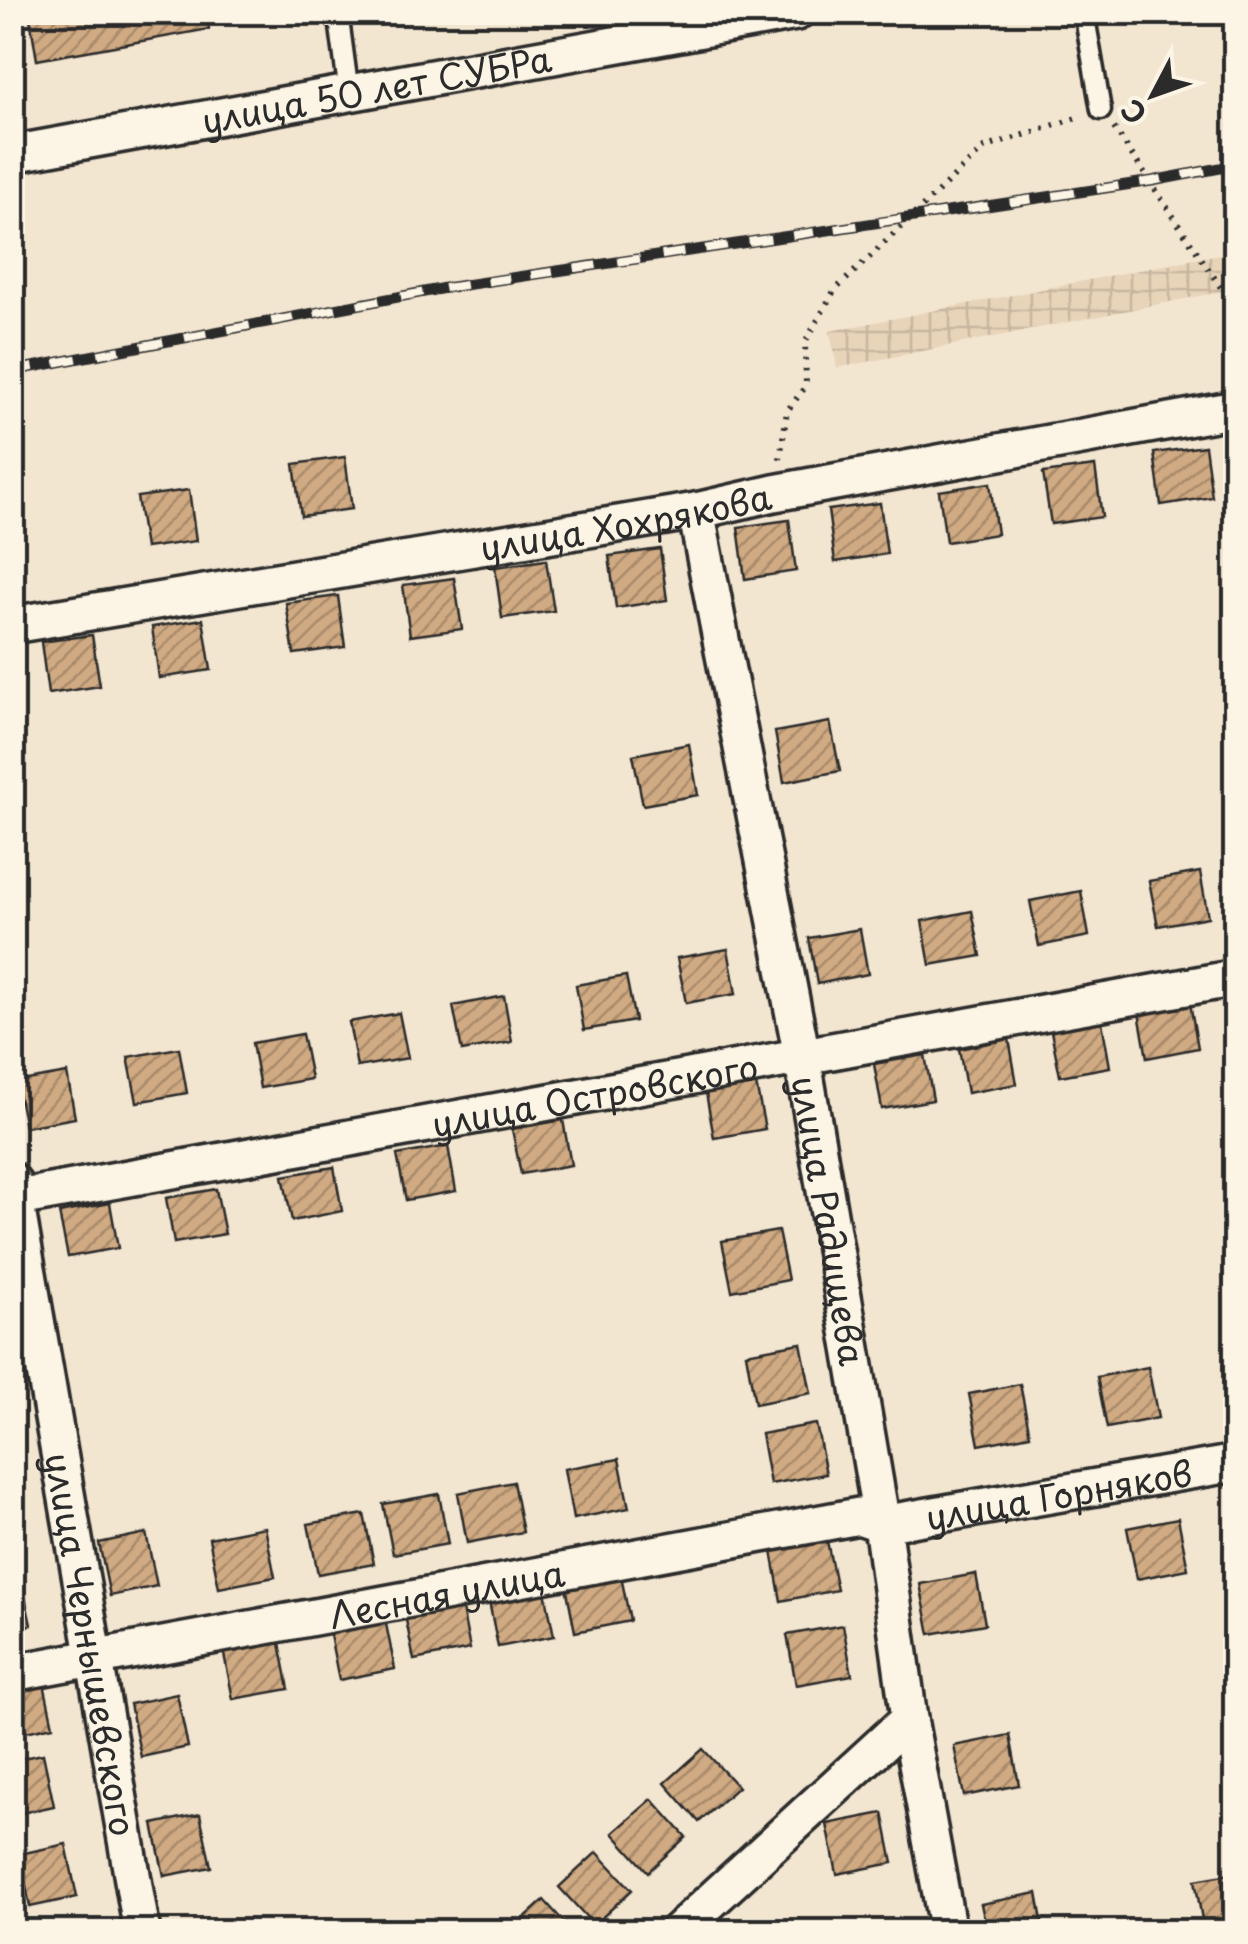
<svg xmlns="http://www.w3.org/2000/svg" width="1248" height="1944" font-family="'Playpen Sans',sans-serif">
<style>
.industrial{fill:url(#industrial-grid)}
.building{fill:url(#building-hatch);stroke:#2b2b2b;stroke-width:2.5}
.lines{fill:none;stroke-linecap:round;stroke-linejoin:round}
.service-casing{stroke:#2b2b2b;stroke-width:25}
.minor-casing{stroke:#2b2b2b;stroke-width:42}
.path{stroke:#2b2b2b;stroke-width:6;stroke-dasharray:2.5 8;stroke-linecap:butt}
.service{stroke:#fcf5e5;stroke-width:18}
.minor{stroke:#fcf5e5;stroke-width:35}
.rail-casing{stroke:#2b2b2b;stroke-width:11}
.rail{stroke:#fcf5e5;stroke-width:8;stroke-dasharray:22;stroke-linecap:butt}
.labels{text-anchor:middle;dominant-baseline:central;stroke-width:9;stroke-linejoin:round;paint-order:stroke}
.street-label{font-size:35px;fill:#2b2b2b;stroke:#fcf5e5}
</style>
<defs>
<pattern id="industrial-grid" width="8" height="8" patternUnits="userSpaceOnUse" patternTransform="scale(2.5)"><rect width="8" height="8" fill="#e8d4b9"/><path d="M0 4h8M4 0v8" fill="none" stroke="#c7b69f"/></pattern>
<pattern id="building-hatch" width="6" height="6" patternUnits="userSpaceOnUse" patternTransform="scale(2.5)"><rect width="6" height="6" fill="#d0aa82"/><path d="M-1 1l2-2M0 6l6-6M5 7l2-2" fill="none" stroke="#a98b6b"/></pattern>
</defs>
<rect width="100%" height="100%" fill="#f3e6d1"/>
<filter id="ink" filterUnits="userSpaceOnUse"><feTurbulence type="fractalNoise" baseFrequency=".01" numOctaves="2"/><feDisplacementMap in="SourceGraphic" scale="20" xChannelSelector="R" yChannelSelector="G"/><feConvolveMatrix kernelMatrix="1 2 1 2 8 2 1 2 1" color-interpolation-filters="sRGB"/></filter>
<g filter="url(#ink)">
<polygon class="industrial" points="1235,251 1235,289 837,368 830,331"/>
<g class="building">
<polygon points="29,12 206,12 209,29 37,60"/>
<polygon points="1205,446 1212,497 1161,505 1154,453"/>
<polygon points="345,457 352,509 301,516 294,464"/>
<polygon points="1095,466 1102,517 1051,524 1043,473"/>
<polygon points="990,483 997,534 946,542 939,491"/>
<polygon points="189,490 196,541 145,548 137,497"/>
<polygon points="880,503 887,554 835,562 828,510"/>
<polygon points="789,520 796,571 745,579 738,527"/>
<polygon points="660,549 667,600 616,608 609,556"/>
<polygon points="546,560 554,611 502,618 495,567"/>
<polygon points="454,578 462,629 410,636 403,585"/>
<polygon points="338,596 345,647 294,654 286,603"/>
<polygon points="203,619 211,670 159,678 152,627"/>
<polygon points="92,635 100,686 48,694 41,642"/>
<polygon points="830,722 840,771 784,782 775,732"/>
<polygon points="689,744 698,795 643,805 633,755"/>
<polygon points="1200,872 1208,917 1158,926 1149,881"/>
<polygon points="1081,891 1089,936 1039,946 1030,901"/>
<polygon points="972,911 981,956 930,965 922,921"/>
<polygon points="860,929 868,974 817,984 809,938"/>
<polygon points="728,949 736,994 686,1003 677,958"/>
<polygon points="626,976 635,1021 584,1030 576,985"/>
<polygon points="504,996 512,1042 462,1051 453,1006"/>
<polygon points="1190,1003 1198,1048 1147,1058 1139,1013"/>
<polygon points="399,1013 408,1058 357,1067 349,1022"/>
<polygon points="1102,1022 1110,1067 1060,1076 1051,1031"/>
<polygon points="302,1034 311,1079 260,1088 252,1043"/>
<polygon points="1009,1039 1017,1084 967,1093 959,1049"/>
<polygon points="179,1048 187,1093 137,1102 128,1057"/>
<polygon points="925,1055 933,1100 882,1109 874,1064"/>
<polygon points="67,1073 75,1118 25,1127 16,1082"/>
<polygon points="756,1084 765,1129 714,1138 706,1093"/>
<polygon points="563,1120 571,1165 521,1174 512,1129"/>
<polygon points="448,1146 456,1191 406,1200 397,1155"/>
<polygon points="334,1167 342,1211 292,1221 283,1176"/>
<polygon points="216,1189 225,1234 174,1243 166,1198"/>
<polygon points="110,1203 118,1248 68,1257 59,1213"/>
<polygon points="778,1231 788,1280 732,1291 722,1241"/>
<polygon points="801,1343 811,1393 755,1404 746,1353"/>
<polygon points="1148,1367 1158,1418 1107,1428 1097,1377"/>
<polygon points="1020,1384 1030,1435 979,1445 969,1394"/>
<polygon points="816,1424 826,1474 770,1484 761,1434"/>
<polygon points="619,1459 629,1508 573,1519 564,1469"/>
<polygon points="513,1482 523,1532 467,1543 458,1493"/>
<polygon points="439,1494 448,1544 393,1554 383,1504"/>
<polygon points="364,1514 374,1564 318,1574 308,1524"/>
<polygon points="1178,1518 1188,1569 1137,1579 1127,1528"/>
<polygon points="265,1527 275,1577 219,1588 209,1538"/>
<polygon points="146,1533 157,1586 110,1596 99,1543"/>
<polygon points="827,1541 837,1590 781,1601 772,1551"/>
<polygon points="620,1571 630,1621 575,1632 565,1581"/>
<polygon points="20,1573 31,1625 12,1629 12,1574"/>
<polygon points="976,1574 985,1624 930,1634 920,1584"/>
<polygon points="544,1586 554,1636 498,1647 488,1596"/>
<polygon points="460,1599 470,1649 414,1660 404,1610"/>
<polygon points="385,1619 395,1669 339,1680 329,1630"/>
<polygon points="843,1625 852,1675 796,1685 787,1635"/>
<polygon points="279,1638 289,1689 233,1699 223,1649"/>
<polygon points="42,1674 53,1726 12,1735 12,1680"/>
<polygon points="177,1694 188,1747 141,1757 130,1704"/>
<polygon points="1010,1735 1019,1785 964,1796 954,1746"/>
<polygon points="703,1749 738,1787 699,1822 665,1783"/>
<polygon points="43,1754 54,1806 12,1815 12,1760"/>
<polygon points="652,1799 686,1837 648,1872 613,1833"/>
<polygon points="883,1813 893,1863 837,1874 827,1824"/>
<polygon points="200,1814 211,1867 164,1876 153,1824"/>
<polygon points="66,1844 77,1897 30,1907 20,1854"/>
<polygon points="597,1852 632,1890 594,1925 559,1887"/>
<polygon points="1236,1873 1236,1926 1204,1931 1195,1880"/>
<polygon points="1037,1893 1044,1932 987,1932 981,1904"/>
<polygon points="544,1900 573,1932 509,1932"/>
</g>
<g class="lines">
<g class="service-casing">
<g id="service">
<polyline points="338,12 349,94"/>
<polyline points="1084,12 1101,110"/>
</g>
</g>
<g class="minor-casing">
<g id="minor">
<path id="s1" d="M12,154L796,12"/>
<path id="s2" d="M696,511L802,1056L882,1524L909,1719L948,1932"/>
<path id="s3" d="M12,625L696,511L774,493L1236,409"/>
<path id="s4" d="M12,1181L142,1932"/>
<path id="s5" d="M12,1199L1236,978"/>
<path id="s6" d="M12,1673L859,1516L882,1524L1236,1463"/>
<polyline points="677,1932 909,1719"/>
</g>
</g>
<g class="path">
<polyline points="1114,128 1236,310"/>
<polyline points="780,459 787,411 806,386 805,343 834,291 984,148 1082,116"/>
</g>
<use href="#service" class="service"/>
<use href="#minor" class="minor"/>
<g class="rail-casing">
<polyline id="rail" points="12,371 445,288 1152,181 1236,165"/>
</g>
<use href="#rail" class="rail"/>
</g>
</g>
<g class="labels">
<g class="street-label">
<text stroke="none"><textPath href="#s1" startOffset="370">улица 50 лет СУБРа</textPath></text>
<text stroke="none"><textPath href="#s3" startOffset="622">улица Хохрякова</textPath></text>
<text stroke="none"><textPath href="#s5" startOffset="592">улица Островского</textPath></text>
<text stroke="none"><textPath href="#s2" startOffset="722">улица Радищева</textPath></text>
<text stroke="none"><textPath href="#s6" startOffset="1065">улица Горняков</textPath></text>
<text stroke="none"><textPath href="#s6" startOffset="442">Лесная улица</textPath></text>
<text stroke="none"><textPath href="#s4" startOffset="470">улица Чернышевского</textPath></text>
</g>
</g>
<rect width="1248" height="1944" fill="none" stroke="#fcf5e5" stroke-width="50"/>
<rect x="25" y="25" width="1198" height="1894" fill="none" stroke="#2b2b2b" stroke-width="4" filter="url(#ink)"/>
<g transform="translate(1153 95) rotate(229)" stroke="#fcf5e5" stroke-width="8" paint-order="stroke">
<path d="M0-8L18 38L0 25L-18 38Z" fill="#2b2b2b"/>
<text y="-15" font-size="28" font-weight="bold" text-anchor="middle" fill="#2b2b2b">С</text>
</g>
</svg>
